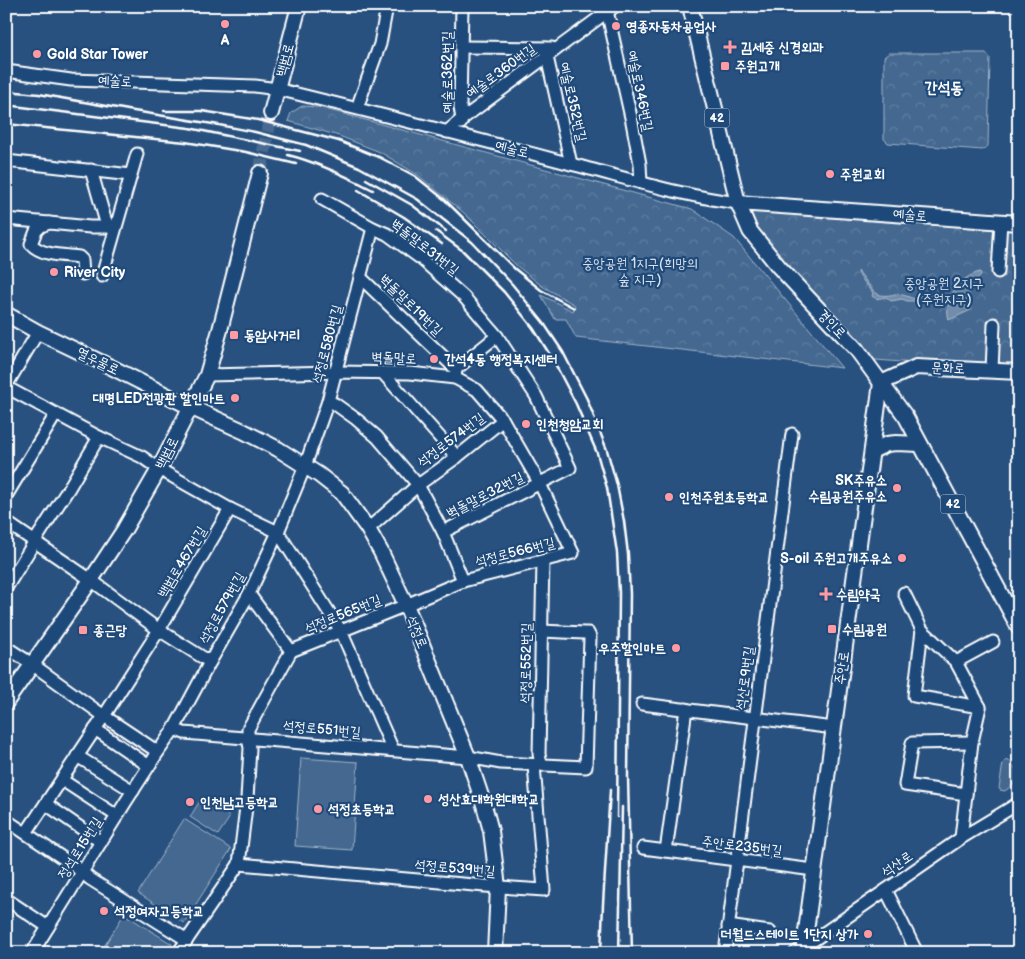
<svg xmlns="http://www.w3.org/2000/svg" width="1025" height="959" font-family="'Balsamiq Sans','Poor Story',sans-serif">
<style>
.forest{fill:url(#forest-crowns);stroke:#a2b4c8}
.pitch{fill:#446890;stroke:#a2b4c8}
.water{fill:url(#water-ripples);stroke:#aabbcd}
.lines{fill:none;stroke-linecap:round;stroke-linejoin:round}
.major-tunnel{stroke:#486b92;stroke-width:14;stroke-dasharray:14 7;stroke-linecap:butt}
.minor-casing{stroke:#fff;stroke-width:15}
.major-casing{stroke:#fff;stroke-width:18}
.minor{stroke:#1f4a7a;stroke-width:11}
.major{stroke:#1f4a7a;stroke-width:14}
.rail{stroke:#fff;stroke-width:2.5}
.poi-dot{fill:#ff9aa2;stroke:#1f4a7a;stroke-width:2}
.labels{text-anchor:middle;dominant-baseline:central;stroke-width:4.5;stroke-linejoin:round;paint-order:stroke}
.shield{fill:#1f4a7a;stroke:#bcc9d7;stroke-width:1}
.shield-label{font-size:12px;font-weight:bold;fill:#fff}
.poi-label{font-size:14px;font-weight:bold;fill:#fff;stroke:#1f4a7a;text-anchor:start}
.street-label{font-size:14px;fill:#fff;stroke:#1f4a7a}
.park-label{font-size:14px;fill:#dae1e9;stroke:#1f4a7a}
.quarter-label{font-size:16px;font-weight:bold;fill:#fff;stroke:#1f4a7a}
</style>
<defs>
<pattern id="forest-crowns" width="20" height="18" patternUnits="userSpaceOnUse" patternTransform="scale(1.25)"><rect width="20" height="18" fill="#446890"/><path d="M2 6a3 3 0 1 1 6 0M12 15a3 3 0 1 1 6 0" fill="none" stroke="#607fa1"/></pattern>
<pattern id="water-ripples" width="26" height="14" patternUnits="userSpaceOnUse" patternTransform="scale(1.25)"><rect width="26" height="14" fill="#718dab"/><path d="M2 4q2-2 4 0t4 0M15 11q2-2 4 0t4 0" fill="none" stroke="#64768a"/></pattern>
</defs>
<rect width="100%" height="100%" fill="#28517f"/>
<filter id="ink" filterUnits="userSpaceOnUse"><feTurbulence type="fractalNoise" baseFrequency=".02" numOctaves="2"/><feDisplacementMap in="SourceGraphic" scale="10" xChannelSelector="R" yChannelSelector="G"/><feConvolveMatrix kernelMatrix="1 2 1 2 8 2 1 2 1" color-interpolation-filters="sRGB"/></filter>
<g filter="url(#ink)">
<g class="forest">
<polygon points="889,53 986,53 990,58 988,146 983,150 888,143 884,139 884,57"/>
<polygon points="302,106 318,107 692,209 734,238 842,368 576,338 566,319 555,319 541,295 573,311 575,305 542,286 516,265 464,213 418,175 380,152 339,136 288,121 291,113"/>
<path d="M756,209L1019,223V371L863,359L750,231C749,222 748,215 756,209Z"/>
</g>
<g class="pitch">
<polygon points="301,758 358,762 352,850 295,846"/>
<polygon points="1006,760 1011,762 1019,775 1019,780 1005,791 1000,790 999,788 1003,763"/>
<polygon points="201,799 230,817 218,835 190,817"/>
<polygon points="184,819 231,849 184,923 138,893"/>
<polygon points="124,914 172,944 167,953 100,953"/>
</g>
<g class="water">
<path d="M858,271C864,277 869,287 876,293C882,297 890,295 896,294C904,294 909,298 916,299C925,290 926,296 935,296C941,295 942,294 947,297L945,301L943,298L930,299L926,297L916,301H907L902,299L891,301L886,297C881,298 876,300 872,296L873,293C868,285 860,280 858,271Z"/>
<path d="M980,272L981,275C970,284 965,297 971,310L949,320C943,299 959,277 980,272Z"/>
</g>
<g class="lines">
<polyline class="major-tunnel" points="260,173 271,113"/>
<g class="minor-casing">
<g id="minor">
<polyline points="606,6 632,122 640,164 641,183"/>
<polyline points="461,47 552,48"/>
<polyline points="545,48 571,164"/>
<path d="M6,71L71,80L255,86L277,89C375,113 474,138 571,164C626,178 681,196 738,203"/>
<polyline points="357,108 380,44 387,6"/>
<polyline points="461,123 462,119 460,107 462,6"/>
<polyline points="447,132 462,119 615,6"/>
<polyline points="6,161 131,175"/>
<polyline points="91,170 105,219 109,227 114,228"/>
<polyline points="322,199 373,228 387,234 420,258 464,297 497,336 536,396 570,468 443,532"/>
<polyline points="6,219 49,223"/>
<polyline points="998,272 1001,221"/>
<path d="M83,274L82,260L79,257C64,255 42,256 31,244L36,231L41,226L49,223L90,227H109"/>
<polyline points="102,276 137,154"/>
<polyline points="360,277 456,369 455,378"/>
<polyline points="456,369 497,336"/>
<polyline points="992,370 994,324"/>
<polyline points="383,373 457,457"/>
<polyline points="207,375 336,372 410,373 455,378 477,390 503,420 540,484 573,553 463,581 406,605 291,651"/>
<polyline points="6,386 38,332"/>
<polyline points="6,387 99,437 142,457 159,469 230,509 278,532 341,631 393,750"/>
<polyline points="328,401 335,404 356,419 377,437 418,485 443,532 463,581"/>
<polyline points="6,496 56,414"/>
<polyline points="6,522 91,580 159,630 210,662"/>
<polyline points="368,529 418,485 457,457 503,420"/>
<polyline points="6,588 35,541 69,488 99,437"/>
<polyline points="904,593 922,630 956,662 993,642"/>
<polyline points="922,630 914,696 980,707 956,662"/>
<polyline points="6,647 32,664 104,716 158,752"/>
<polyline points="642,704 834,728"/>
<polyline points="95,729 149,766"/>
<polyline points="174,729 184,733 468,757 501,763 586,767 590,637 588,633 584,633 542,631"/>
<polyline points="77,756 133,791"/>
<polyline points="541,765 539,754 543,561"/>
<polyline points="62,780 117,816"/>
<polyline points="966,794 905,785 912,743 972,742"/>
<polyline points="46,804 101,842"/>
<polyline points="6,820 76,867 90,879 187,940"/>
<polyline points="26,833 104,716 159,630 230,509"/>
<polyline points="961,838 972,742 980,707"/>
<polyline points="643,848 814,870"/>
<polyline points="666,851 686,709"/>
<polyline points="239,864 485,886 544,890 534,765"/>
<polyline points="886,890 917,953"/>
<polyline points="6,899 48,927"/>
<polyline points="728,926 770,932"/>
<polyline points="32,953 125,803 158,752 174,729 210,662 249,594 278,532 305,466 328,401 373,228"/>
<polyline points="178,953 239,864 247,799 250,748 248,738 248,729 291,651 249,594"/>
<polyline points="725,953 792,434"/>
<polyline points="795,953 961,838 1019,803"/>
</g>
</g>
<g class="major-casing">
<g id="major">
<polyline points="690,6 738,203 750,231 779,267 857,350 906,417 1019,628"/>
<polyline points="271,113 299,6"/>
<polyline points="738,203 1019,223"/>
<polyline points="6,314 38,332 111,367 190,407 243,431 278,449 319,475 342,493 368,529 381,552 406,605 468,757 484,805 491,831 498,887 495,953"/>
<polyline points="881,383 916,367 1019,372"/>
<polyline points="872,451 887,444 896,443 920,444"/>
<polyline points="6,702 91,580 124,530 159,469 207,375 220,330 260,173"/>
<polyline points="803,953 881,383"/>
</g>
</g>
<use href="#minor" class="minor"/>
<use href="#major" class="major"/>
<g class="rail">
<polyline points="6,91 39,94 134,111 219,125 255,132 306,145 359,167 417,199 472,242 512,284 543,322 563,352 587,399 607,450 617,485 624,521 628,554 630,594 628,776 632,953"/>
<polyline points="6,105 189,128 300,151"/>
<polyline points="164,111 202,111 258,120 339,141 381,158 415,176 445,200 515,269 541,290 574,308"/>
<polyline points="6,124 185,142 246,152 296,164"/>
<path d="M288,155C317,162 346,176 373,190"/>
<polyline points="366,179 412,205 446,231"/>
<polyline points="358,190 404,217 442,244"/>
<polyline points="436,231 463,251 504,292 533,328 552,358 576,404 597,453 607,488 617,553 619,593 617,817"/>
<polyline points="601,953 603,904 610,790"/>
<polyline points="619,953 622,807"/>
</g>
</g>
</g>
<g class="poi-dot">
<circle cx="225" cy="24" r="5"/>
<circle cx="616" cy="26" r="5"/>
<path d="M727.5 39.5h5v5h5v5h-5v5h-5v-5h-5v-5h5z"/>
<circle cx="37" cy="54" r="5"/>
<rect x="720" y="61" width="10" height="10" rx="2.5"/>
<circle cx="830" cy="174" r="5"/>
<circle cx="54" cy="272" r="5"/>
<rect x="229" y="330" width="10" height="10" rx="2.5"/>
<circle cx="434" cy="359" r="5"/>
<circle cx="235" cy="398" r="5"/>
<circle cx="526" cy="424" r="5"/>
<circle cx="897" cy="488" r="5"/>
<circle cx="669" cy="497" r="5"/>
<circle cx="902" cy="558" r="5"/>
<path d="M823.5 586.5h5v5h5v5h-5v5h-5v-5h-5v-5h5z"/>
<rect x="827" y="624" width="10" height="10" rx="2.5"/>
<rect x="78" y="625" width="10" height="10" rx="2.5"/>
<circle cx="676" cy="648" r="5"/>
<circle cx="428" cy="799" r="5"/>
<circle cx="190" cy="802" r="5"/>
<circle cx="318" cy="809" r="5"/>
<circle cx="104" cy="911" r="5"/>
<circle cx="868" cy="934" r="5"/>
</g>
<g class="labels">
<g class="shield">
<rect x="704.5" y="108.5" width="25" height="19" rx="4"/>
<rect x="940.5" y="494.5" width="25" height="19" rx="4"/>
</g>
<g class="shield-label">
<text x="717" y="118">42</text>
<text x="953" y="504">42</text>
</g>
<g class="poi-label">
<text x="626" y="26">영종자동차공업사</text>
<text x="225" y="40" text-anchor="middle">A</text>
<text x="741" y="47">김세중 신경외과</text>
<text x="47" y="54">Gold Star Tower</text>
<text x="735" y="66">주원고개</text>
<text x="840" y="174">주원교회</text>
<text x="64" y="272">River City</text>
<text x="244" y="335">동암사거리</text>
<text x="444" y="359">간석4동 행정복지센터</text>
<text x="225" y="398" text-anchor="end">대명LED전광판 할인마트</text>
<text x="536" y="424">인천청암교회</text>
<text x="887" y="480" text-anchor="end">SK주유소<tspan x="887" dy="16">수림공원주유소</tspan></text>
<text x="679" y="497">인천주원초등학교</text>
<text x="892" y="558" text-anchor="end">S-oil 주원고개주유소</text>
<text x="836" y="594">수림약국</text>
<text x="842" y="629">수림공원</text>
<text x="93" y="630">종근당</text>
<text x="666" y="648" text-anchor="end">우주할인마트</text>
<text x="438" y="799">성산효대학원대학교</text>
<text x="200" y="802">인천남고등학교</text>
<text x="328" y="809">석정초등학교</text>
<text x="114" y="911">석정여자고등학교</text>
<text x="858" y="934" text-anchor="end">더월드스테이트 1단지 상가</text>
</g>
<g class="street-label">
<text transform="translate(285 60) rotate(-75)">백범로</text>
<text transform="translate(501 71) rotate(-36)">예술로360번길</text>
<text transform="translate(447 72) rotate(-90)">예술로362번길</text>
<text transform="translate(115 81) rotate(2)">예술로</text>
<text transform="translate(640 91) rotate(78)">예술로346번길</text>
<text transform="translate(573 102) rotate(77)">예술로352번길</text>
<text transform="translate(512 149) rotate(14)">예술로</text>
<text transform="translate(910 215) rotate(4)">예술로</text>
<text transform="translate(425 247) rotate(38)">벽돌말로31번길</text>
<text transform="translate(411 305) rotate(44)">벽돌말로19번길</text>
<text transform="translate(832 324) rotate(47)">경인로</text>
<text transform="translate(327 344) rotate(-75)">석정로580번길</text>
<text transform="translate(394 358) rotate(2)">벽돌말로</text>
<text transform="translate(98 361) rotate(26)">열우물로</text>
<text transform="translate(948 368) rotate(2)">문화로</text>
<text transform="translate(451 440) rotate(-37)">석정로574번길</text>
<text transform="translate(167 453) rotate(-63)">백범로</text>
<text transform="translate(485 495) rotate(-27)">벽돌말로32번길</text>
<text transform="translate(515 552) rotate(-14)">석정로566번길</text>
<text transform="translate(182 562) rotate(-59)">백범로467번길</text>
<text transform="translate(222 608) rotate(-61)">석정로579번길</text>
<text transform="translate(343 614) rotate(-22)">석정로565번길</text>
<text transform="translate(417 632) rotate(68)">석정로</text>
<text transform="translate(526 663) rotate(-89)">석정로552번길</text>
<text transform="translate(842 668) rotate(-82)">주안로</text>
<text transform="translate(745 678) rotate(-82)">석산로9번길</text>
<text transform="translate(322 729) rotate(5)">석정로551번길</text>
<text transform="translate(742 846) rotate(7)">주안로235번길</text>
<text transform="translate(80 848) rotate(-58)">정석로15번길</text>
<text transform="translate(897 864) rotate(-34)">석산로</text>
<text transform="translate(455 868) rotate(5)">석정로539번길</text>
</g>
<g class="park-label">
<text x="640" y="263">중앙공원 1지구(희망의<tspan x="640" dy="16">숲 지구)</tspan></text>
<text x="944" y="283">중앙공원 2지구<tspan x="944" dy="16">(주원지구)</tspan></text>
</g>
<g class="quarter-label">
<text x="944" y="88">간석동</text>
</g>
</g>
<rect width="1025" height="959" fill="none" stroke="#1f4a7a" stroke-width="25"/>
<rect x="12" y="12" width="1000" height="934" fill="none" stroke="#fff" stroke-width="2" filter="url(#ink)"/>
</svg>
